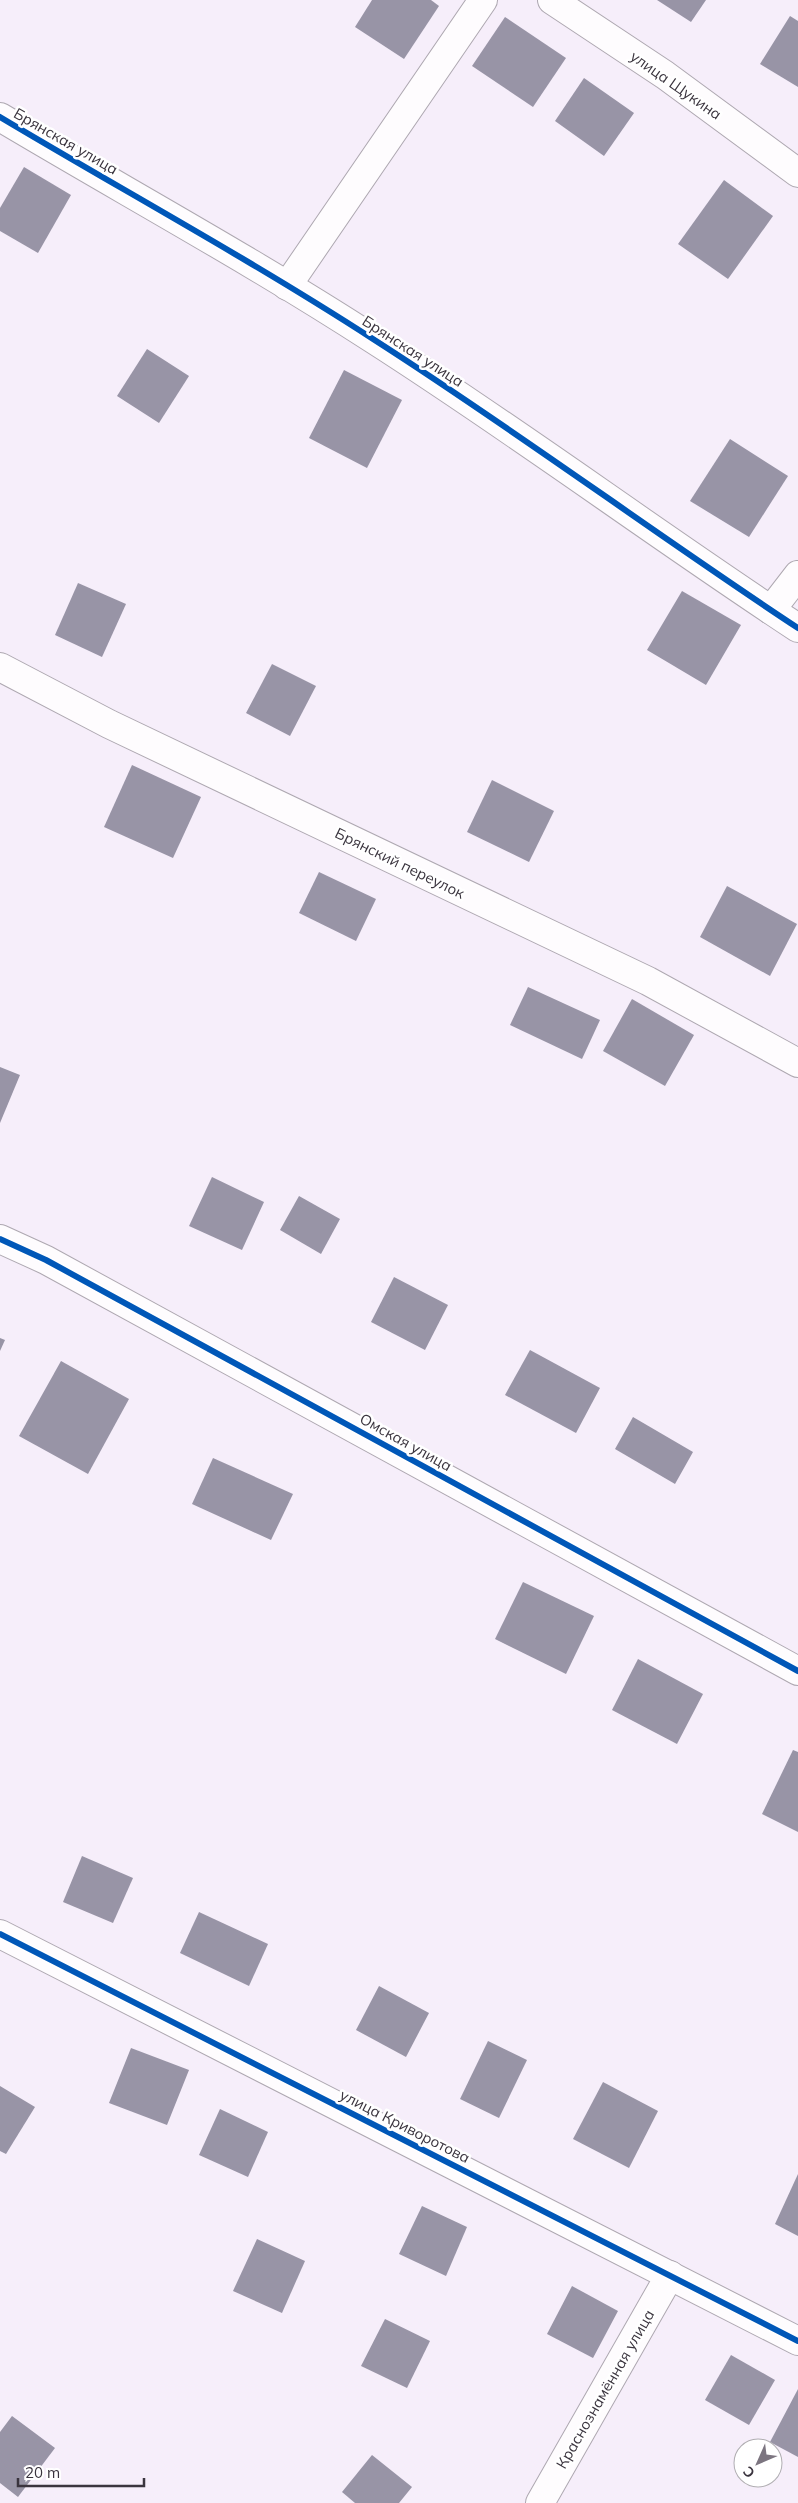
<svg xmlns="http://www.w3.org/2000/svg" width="798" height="2503" font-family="Mulish,sans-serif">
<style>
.building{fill:#9894a6}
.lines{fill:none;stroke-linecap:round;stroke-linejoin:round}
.minor-casing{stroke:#aea8b1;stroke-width:30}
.minor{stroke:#fefcfe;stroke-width:28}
.cycleway-casing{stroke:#fff;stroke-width:9}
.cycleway{stroke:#0057b8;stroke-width:6}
.labels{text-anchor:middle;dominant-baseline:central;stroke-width:5;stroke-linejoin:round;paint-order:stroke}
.street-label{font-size:15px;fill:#3a343e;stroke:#fff}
</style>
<rect width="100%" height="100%" fill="#f6eefa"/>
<g class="building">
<polygon points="372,0 431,0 439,6 404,59 355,27"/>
<polygon points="657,0 706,0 691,22"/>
<polygon points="790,16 798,21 798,87 760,64"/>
<polygon points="505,17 566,58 533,107 472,66"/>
<polygon points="584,78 634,113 604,156 555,121"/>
<polygon points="24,167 71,195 38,253 0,231 0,208"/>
<polygon points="724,180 773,216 728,279 678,244"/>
<polygon points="147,349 189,376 159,423 117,396"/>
<polygon points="344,370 402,400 367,468 309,438"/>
<polygon points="730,439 788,476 749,537 690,501"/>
<polygon points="78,583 126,604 102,657 55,635"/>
<polygon points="682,591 741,625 706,685 647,650"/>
<polygon points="272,664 316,686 290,736 246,713"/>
<polygon points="132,765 201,797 173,858 104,827"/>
<polygon points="492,780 554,811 529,862 467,832"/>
<polygon points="319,872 376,899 356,941 299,913"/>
<polygon points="727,886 797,924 770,976 700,937"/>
<polygon points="528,987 600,1020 582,1059 510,1025"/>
<polygon points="632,999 694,1035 665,1086 603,1051"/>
<polygon points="0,1067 20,1075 0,1123"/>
<polygon points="212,1177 264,1202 242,1250 189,1226"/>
<polygon points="299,1196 340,1219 321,1254 280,1230"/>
<polygon points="394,1277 448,1305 425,1350 371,1322"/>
<polygon points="0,1338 5,1340 0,1351"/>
<polygon points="530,1350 600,1388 576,1433 505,1395"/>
<polygon points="61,1361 129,1399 88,1474 19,1436"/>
<polygon points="633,1417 693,1452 675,1484 615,1449"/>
<polygon points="213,1458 293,1494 271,1540 192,1504"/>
<polygon points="523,1582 594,1616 566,1674 495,1639"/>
<polygon points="638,1659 703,1694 677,1744 612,1710"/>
<polygon points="793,1750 798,1752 798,1832 762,1814"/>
<polygon points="82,1856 133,1878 113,1923 63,1902"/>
<polygon points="199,1912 268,1944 249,1986 180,1953"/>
<polygon points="379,1986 429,2013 406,2057 356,2030"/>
<polygon points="488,2041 527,2060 499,2118 460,2099"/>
<polygon points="131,2048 189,2070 167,2125 109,2103"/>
<polygon points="603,2082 658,2111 629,2168 573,2139"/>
<polygon points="0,2086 35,2107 6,2154 0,2151"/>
<polygon points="220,2109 268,2132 248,2177 199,2155"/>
<polygon points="798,2174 798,2236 775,2224"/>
<polygon points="422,2206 467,2227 446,2276 399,2254"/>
<polygon points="257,2239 305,2261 282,2313 233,2291"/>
<polygon points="572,2286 618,2311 593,2358 547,2334"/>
<polygon points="385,2319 430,2341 407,2388 361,2366"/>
<polygon points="731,2355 775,2380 749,2425 705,2400"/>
<polygon points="798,2389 798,2457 770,2442"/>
<polygon points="12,2416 55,2448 18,2497 0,2483 0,2432"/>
<polygon points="372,2455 412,2487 399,2503 355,2503 342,2492"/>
</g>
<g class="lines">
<g class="minor-casing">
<g id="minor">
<polyline points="552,0 665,75 798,173"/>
<path d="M0,117C124,191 251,260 373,339C517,431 655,534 798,628"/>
<polyline points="287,286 483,0"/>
<polyline points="771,610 798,575"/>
<polyline points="0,667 109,724 648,981 798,1063"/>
<polyline points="0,1239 46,1260 798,1671"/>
<polyline points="0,1934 798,2341"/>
<polyline points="540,2503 670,2275"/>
</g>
</g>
<use href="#minor" class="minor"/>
<g class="cycleway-casing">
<g id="cycleway">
<path d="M0,117C124,191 251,260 373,339C517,431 655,534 798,628"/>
<polyline points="0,1239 46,1260 798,1671"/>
<polyline points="0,1934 798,2341"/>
</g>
</g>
<use href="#cycleway" class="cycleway"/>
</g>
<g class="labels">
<g class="street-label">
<text transform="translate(676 85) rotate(35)">улица Щукина</text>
<text transform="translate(66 141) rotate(30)">Брянская улица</text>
<text transform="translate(413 351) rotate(33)">Брянская улица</text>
<text transform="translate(400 863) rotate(26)">Брянский переулок</text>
<text transform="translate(406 1442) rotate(29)">Омская улица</text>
<text transform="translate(405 2126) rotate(27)">улица Криворотова</text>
<text transform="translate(605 2389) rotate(-60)">Краснознамённая улица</text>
</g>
</g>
<g transform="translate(758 2463) rotate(225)"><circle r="24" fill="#ffffff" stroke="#b0aeb2"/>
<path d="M0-4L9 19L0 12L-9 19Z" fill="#7c7580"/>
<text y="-8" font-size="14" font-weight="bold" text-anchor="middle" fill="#3a343e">С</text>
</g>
<path d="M18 2478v8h126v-8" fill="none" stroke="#3a343e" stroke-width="2.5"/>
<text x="25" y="2478" font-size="15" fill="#3a343e" stroke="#ffffff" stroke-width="4" paint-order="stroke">20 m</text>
</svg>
